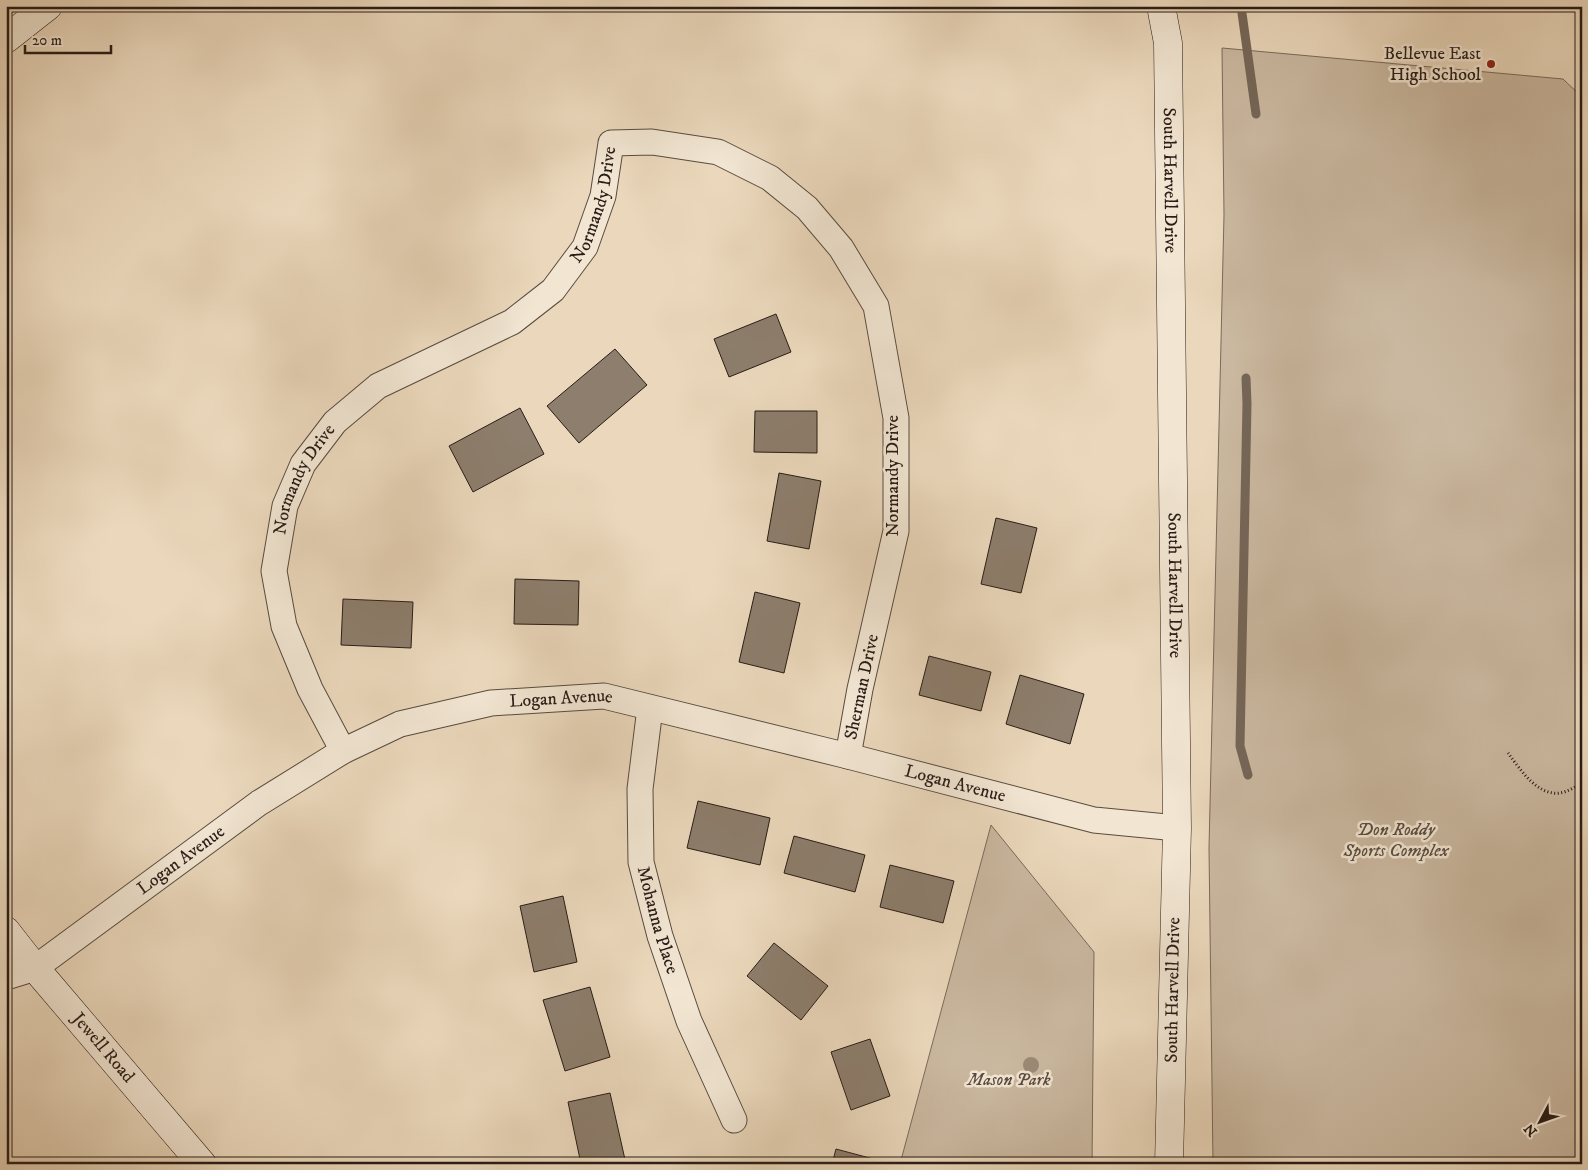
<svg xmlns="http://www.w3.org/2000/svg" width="1588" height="1170" font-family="'IM FELL DW Pica',serif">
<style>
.green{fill:#cab8a0;stroke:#796a5c}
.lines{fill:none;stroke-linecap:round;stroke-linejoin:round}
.stream{stroke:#756658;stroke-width:9}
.building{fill:#8d7e6d;stroke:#281c17}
.street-casing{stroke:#594b40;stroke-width:27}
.secondary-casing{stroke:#281c17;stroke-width:29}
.path{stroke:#281c17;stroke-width:3;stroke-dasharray:1 2.5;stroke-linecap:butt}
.street{stroke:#f2e6d3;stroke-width:25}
.secondary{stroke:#f2e6d3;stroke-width:28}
.tree{fill:#9b8a78}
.poi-dot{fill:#8f2418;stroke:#f2e6d3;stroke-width:2}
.labels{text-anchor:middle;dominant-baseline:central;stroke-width:5;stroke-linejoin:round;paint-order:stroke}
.poi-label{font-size:18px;fill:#281c17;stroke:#f2e6d3;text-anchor:end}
.street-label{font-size:18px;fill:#281c17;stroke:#f2e6d3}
.park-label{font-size:18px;font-style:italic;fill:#594b40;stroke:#f2e6d3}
</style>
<rect width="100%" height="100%" fill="#ebd8bc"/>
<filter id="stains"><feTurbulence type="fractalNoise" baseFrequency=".004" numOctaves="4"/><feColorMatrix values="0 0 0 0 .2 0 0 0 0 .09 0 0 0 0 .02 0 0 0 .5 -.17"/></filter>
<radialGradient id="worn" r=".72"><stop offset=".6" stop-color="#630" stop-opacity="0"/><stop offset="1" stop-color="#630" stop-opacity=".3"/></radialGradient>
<g class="green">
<polygon points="1222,48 1563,79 1582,97 1582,1164 1213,1164 1209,848 1224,215"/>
<polygon points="991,825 1094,952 1092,1164 900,1164"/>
</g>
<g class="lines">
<g class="stream">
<polyline points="1241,6 1256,114"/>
<polyline points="1246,378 1247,404 1240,746 1248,775"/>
</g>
</g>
<g class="building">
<polygon points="776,314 791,352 729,377 714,339"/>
<polygon points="615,349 647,385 579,443 547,406"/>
<polygon points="520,408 544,454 473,492 449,446"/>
<polygon points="755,411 817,411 817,453 754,452"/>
<polygon points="779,473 821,481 809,549 767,541"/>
<polygon points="996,518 1037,528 1021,593 981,584"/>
<polygon points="515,579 579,581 578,625 514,624"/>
<polygon points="755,592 800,603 784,673 739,662"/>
<polygon points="343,599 413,602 411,648 341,645"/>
<polygon points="929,656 991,672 981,711 919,695"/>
<polygon points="1020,675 1084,694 1070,744 1006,724"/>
<polygon points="698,801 770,818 760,865 687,848"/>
<polygon points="794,836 865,855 855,892 784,873"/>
<polygon points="890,865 954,881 943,923 880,907"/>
<polygon points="563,896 577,962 534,972 520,906"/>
<polygon points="774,943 828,986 801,1020 747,976"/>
<polygon points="590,987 610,1057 565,1071 543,1000"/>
<polygon points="870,1039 890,1096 851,1110 831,1052"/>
<polygon points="610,1093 626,1164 581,1164 568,1102"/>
<polygon points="836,1149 881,1161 880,1164 832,1164"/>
</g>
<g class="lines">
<g class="street-casing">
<g id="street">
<path id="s1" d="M650,708L640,789L641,862L660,936L689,1021L734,1120"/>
<path id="s2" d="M343,751L310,689L284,626L274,571L285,506L303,464L335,422L378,386L512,322L553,290L585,247L603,196L611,143L652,142L718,152L770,178L807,208L841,248L876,306L896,418V531L860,689L848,756"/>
<path id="s3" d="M6,977L35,968L259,803L343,751L400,724L491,703L604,696L848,756L1094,820L1177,828"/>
</g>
</g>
<g class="secondary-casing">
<g id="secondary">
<path id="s4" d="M1161,6L1168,43L1177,828L1169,1164"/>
<polyline points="6,39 48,6"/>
<path id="s5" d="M6,931L35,968L202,1164"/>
</g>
</g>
<path class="path" d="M1508,753C1520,769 1537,796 1560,793C1567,792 1575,787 1582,783"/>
<use href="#street" class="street"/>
<use href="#secondary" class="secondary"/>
</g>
<circle class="tree" cx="1031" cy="1065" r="8"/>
<circle class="poi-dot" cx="1491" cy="64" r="5"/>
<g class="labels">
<g class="poi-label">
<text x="1481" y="54">Bellevue East<tspan x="1481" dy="21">High School</tspan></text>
</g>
<g class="street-label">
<text stroke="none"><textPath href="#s4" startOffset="175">South Harvell Drive</textPath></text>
<text stroke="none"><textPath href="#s2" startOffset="712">Normandy Drive</textPath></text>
<text transform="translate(893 476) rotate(-90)">Normandy Drive</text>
<text stroke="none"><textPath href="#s2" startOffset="292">Normandy Drive</textPath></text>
<text stroke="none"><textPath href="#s4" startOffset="580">South Harvell Drive</textPath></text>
<text transform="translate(862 687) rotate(-78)">Sherman Drive</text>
<text stroke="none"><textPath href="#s3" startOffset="634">Logan Avenue</textPath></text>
<text stroke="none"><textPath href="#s3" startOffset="1039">Logan Avenue</textPath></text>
<text stroke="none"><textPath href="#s3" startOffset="212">Logan Avenue</textPath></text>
<text stroke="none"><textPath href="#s1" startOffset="215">Mohanna Place</textPath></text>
<text transform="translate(1173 990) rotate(-89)">South Harvell Drive</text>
<text stroke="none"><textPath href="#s5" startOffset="152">Jewell Road</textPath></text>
</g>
<g class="park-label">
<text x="1396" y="830">Don Roddy<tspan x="1396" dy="21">Sports Complex</tspan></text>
<text x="1009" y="1080">Mason Park</text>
</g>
</g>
<rect width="1588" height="1170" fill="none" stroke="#ebd8bc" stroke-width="25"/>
<rect x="8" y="8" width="1573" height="1155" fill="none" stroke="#281c17" stroke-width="2.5"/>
<rect x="12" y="12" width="1563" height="1145" fill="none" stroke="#281c17"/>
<g transform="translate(1540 1122) rotate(229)" stroke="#f2e6d3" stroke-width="4" paint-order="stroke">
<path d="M0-4L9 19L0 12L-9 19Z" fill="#281c17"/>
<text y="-8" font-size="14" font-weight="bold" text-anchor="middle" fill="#281c17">N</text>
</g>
<path d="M25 45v8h86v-8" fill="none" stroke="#281c17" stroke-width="2.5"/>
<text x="32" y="45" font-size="15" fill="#281c17" stroke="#f2e6d3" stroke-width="4" paint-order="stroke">20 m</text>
<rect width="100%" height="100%" filter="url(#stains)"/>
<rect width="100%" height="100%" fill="url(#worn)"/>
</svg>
